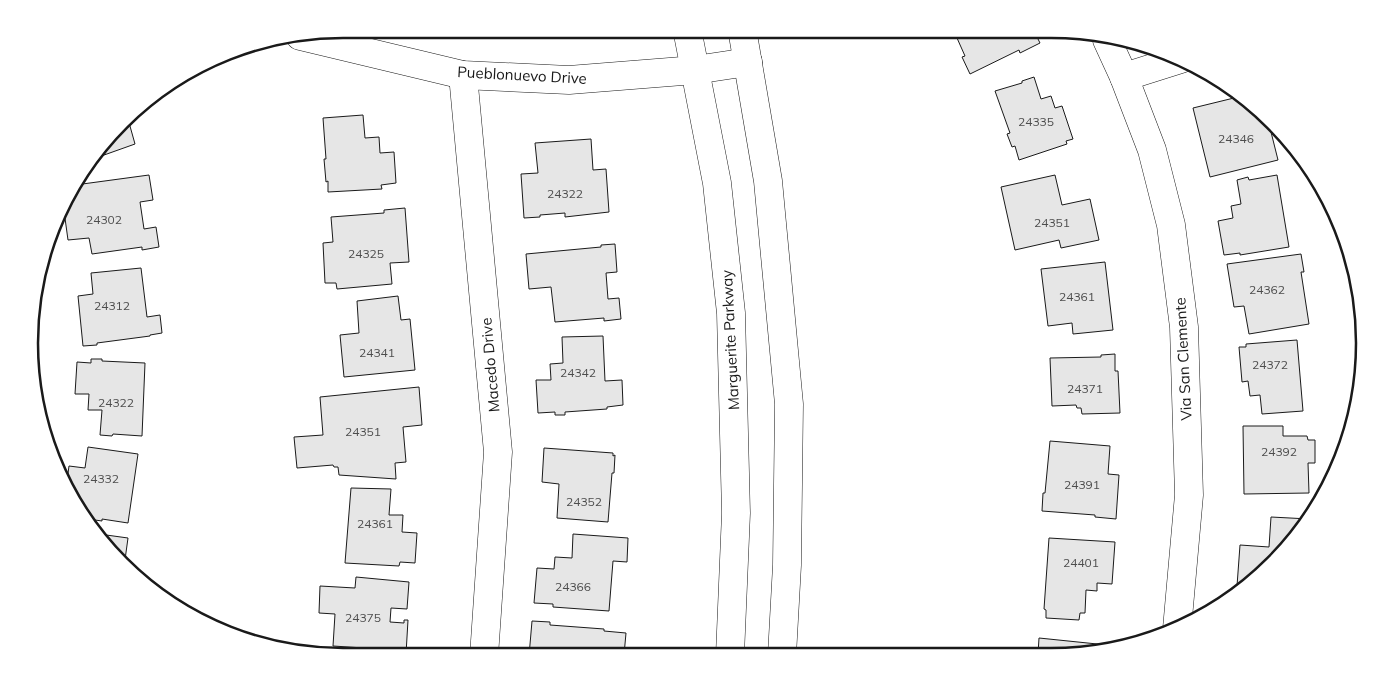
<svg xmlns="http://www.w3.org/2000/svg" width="1394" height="685" font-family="Mulish,sans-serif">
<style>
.building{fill:#e6e6e6;stroke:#1a1a1a}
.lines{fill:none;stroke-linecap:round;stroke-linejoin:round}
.minor-casing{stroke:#1a1a1a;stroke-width:29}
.major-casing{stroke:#1a1a1a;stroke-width:29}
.minor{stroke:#fff;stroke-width:28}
.major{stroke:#fff;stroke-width:28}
.labels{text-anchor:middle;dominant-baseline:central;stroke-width:4;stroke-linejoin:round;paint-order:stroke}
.number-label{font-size:12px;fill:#4d4d4d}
.street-label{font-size:15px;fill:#1a1a1a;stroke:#fff}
.rim{fill:none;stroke:#1a1a1a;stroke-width:2.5}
</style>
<rect width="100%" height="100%" fill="#fff"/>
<g class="building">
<polygon points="953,29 1033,29 1040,43 1020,53 1019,50 970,74 962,57 965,56"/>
<polygon points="1034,77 1041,99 1051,96 1055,108 1062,106 1073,139 1066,141 1067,144 1019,160 1015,146 1012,147 1007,134 1010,133 995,91 1022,83 1022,81"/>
<polygon points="1238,97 1267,116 1278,160 1210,177 1193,108"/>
<polygon points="363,115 365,138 379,137 380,153 394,152 396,183 381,185 382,189 328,192 328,181 326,182 324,159 326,159 323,118"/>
<polygon points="128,119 135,144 90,160"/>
<polygon points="591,139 593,170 606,169 609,212 565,217 565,213 540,215 540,217 524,218 521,174 538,173 535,143"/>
<polygon points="149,175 153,200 140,202 144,229 156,227 159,247 142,250 142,247 92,254 89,238 68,240 64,211 75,185"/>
<polygon points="1055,175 1062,205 1090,199 1099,240 1061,248 1059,240 1015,250 1001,187"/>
<polygon points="1277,175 1289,247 1240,255 1240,253 1224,255 1218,221 1233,218 1231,206 1241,204 1237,180 1248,177 1249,180"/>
<polygon points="405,208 409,262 390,263 392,284 337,289 336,283 325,283 323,243 333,242 331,217 384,213 384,210"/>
<polygon points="615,244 617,272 606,273 608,299 619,298 621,319 604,321 604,318 555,322 551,287 529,289 526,254 601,247 601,245"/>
<polygon points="1301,254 1304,272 1301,272 1309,324 1249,334 1244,306 1234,307 1227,264"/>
<polygon points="1105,262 1113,330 1073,334 1072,323 1048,326 1041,269"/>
<polygon points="141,268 147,317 160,315 162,333 150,335 150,336 97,343 97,345 83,346 78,296 93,294 91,273"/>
<polygon points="398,296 401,320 410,319 415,370 344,377 340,335 359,333 357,301"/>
<polygon points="603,336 605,381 622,380 623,405 607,407 607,409 565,412 565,415 555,415 555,412 538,413 536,380 551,380 550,364 563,363 562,337"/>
<polygon points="1297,340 1303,411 1262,414 1260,395 1250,396 1248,381 1242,382 1239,347 1246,347 1246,344"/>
<polygon points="1115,354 1115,371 1118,371 1120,413 1082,414 1081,408 1077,408 1076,405 1052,406 1050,358 1101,357 1101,355"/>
<polygon points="91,359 102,359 102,361 145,363 142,436 113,434 112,436 100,435 102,410 88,410 89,394 75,394 77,362 91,363"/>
<polygon points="419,387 422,425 403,427 406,462 395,463 396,479 339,475 338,467 334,467 333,465 297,468 294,437 323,435 320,397"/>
<polygon points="1243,426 1283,426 1283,436 1307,436 1308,440 1315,440 1315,463 1308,463 1309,493 1244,494"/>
<polygon points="1050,441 1110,446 1108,474 1119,475 1116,519 1095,517 1095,515 1042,511 1043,493 1045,493"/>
<polygon points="88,447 138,454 128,523 102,519 102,521 88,519 66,488 69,466 85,468"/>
<polygon points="544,448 613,453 613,456 615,455 614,473 612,473 608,522 557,518 559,484 542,482"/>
<polygon points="351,488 391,489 389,515 403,515 402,532 417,533 415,563 400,562 399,566 345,563"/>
<polygon points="1271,517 1309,519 1300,534 1247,587 1237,586 1240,545 1269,547"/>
<polygon points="99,534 128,538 124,567 121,565"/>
<polygon points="573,534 628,538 627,562 613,561 609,611 553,607 553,604 534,603 537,568 554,569 555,557 572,558"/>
<polygon points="1049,538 1115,542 1112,584 1097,583 1097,591 1086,590 1085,613 1080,613 1079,620 1046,618 1046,610 1044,609"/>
<polygon points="356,577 409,582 407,609 391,608 390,622 404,623 404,620 408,620 406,654 395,653 395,650 333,646 335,614 319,613 320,586 355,588"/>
<polygon points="532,621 550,622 550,625 604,629 604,631 626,633 624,655 529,656"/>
<polygon points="1039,638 1107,645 1106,650 1093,654 1038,654"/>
</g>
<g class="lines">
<g class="minor-casing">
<g id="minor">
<polyline points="300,36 463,75 569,80 695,70 748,62"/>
<polyline points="1107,40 1124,77 1152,150 1171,225 1184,327 1189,495 1177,629"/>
<polyline points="463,75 498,452 484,656"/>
<polyline points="1124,77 1181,59"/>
</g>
</g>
<g class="major-casing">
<g id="major">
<polyline points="687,29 717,183 731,313 736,513 730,655"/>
<polyline points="742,29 768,181 789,404 787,565 782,655"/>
</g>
</g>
<use href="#minor" class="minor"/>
<use href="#major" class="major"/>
</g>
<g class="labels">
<g class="number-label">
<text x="1036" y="121">24335</text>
<text x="1236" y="138">24346</text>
<text x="565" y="193">24322</text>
<text x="104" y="219">24302</text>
<text x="1052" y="222">24351</text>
<text x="366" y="253">24325</text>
<text x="1267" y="289">24362</text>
<text x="1077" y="296">24361</text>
<text x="112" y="305">24312</text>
<text x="377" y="352">24341</text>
<text x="1270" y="364">24372</text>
<text x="578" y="372">24342</text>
<text x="1085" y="388">24371</text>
<text x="116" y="402">24322</text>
<text x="363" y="431">24351</text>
<text x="1279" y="451">24392</text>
<text x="101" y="478">24332</text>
<text x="1082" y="484">24391</text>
<text x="584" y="501">24352</text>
<text x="375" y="523">24361</text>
<text x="1081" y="562">24401</text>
<text x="573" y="586">24366</text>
<text x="363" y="617">24375</text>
</g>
<g class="street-label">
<text transform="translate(522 75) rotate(3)">Pueblonuevo Drive</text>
<text transform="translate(730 340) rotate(-93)">Marguerite Parkway</text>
<text transform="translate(1183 359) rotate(-93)">Via San Clemente</text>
<text transform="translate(490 365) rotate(-95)">Macedo Drive</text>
</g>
</g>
<path d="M0 0H1394V685H0ZM343 38H1051A305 305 0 0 1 1356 343V343A305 305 0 0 1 1051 648H343A305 305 0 0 1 38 343V343A305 305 0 0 1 343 38Z" fill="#fff" fill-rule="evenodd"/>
<path class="rim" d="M343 38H1051A305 305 0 0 1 1356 343V343A305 305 0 0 1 1051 648H343A305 305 0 0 1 38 343V343A305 305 0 0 1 343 38Z"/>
</svg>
